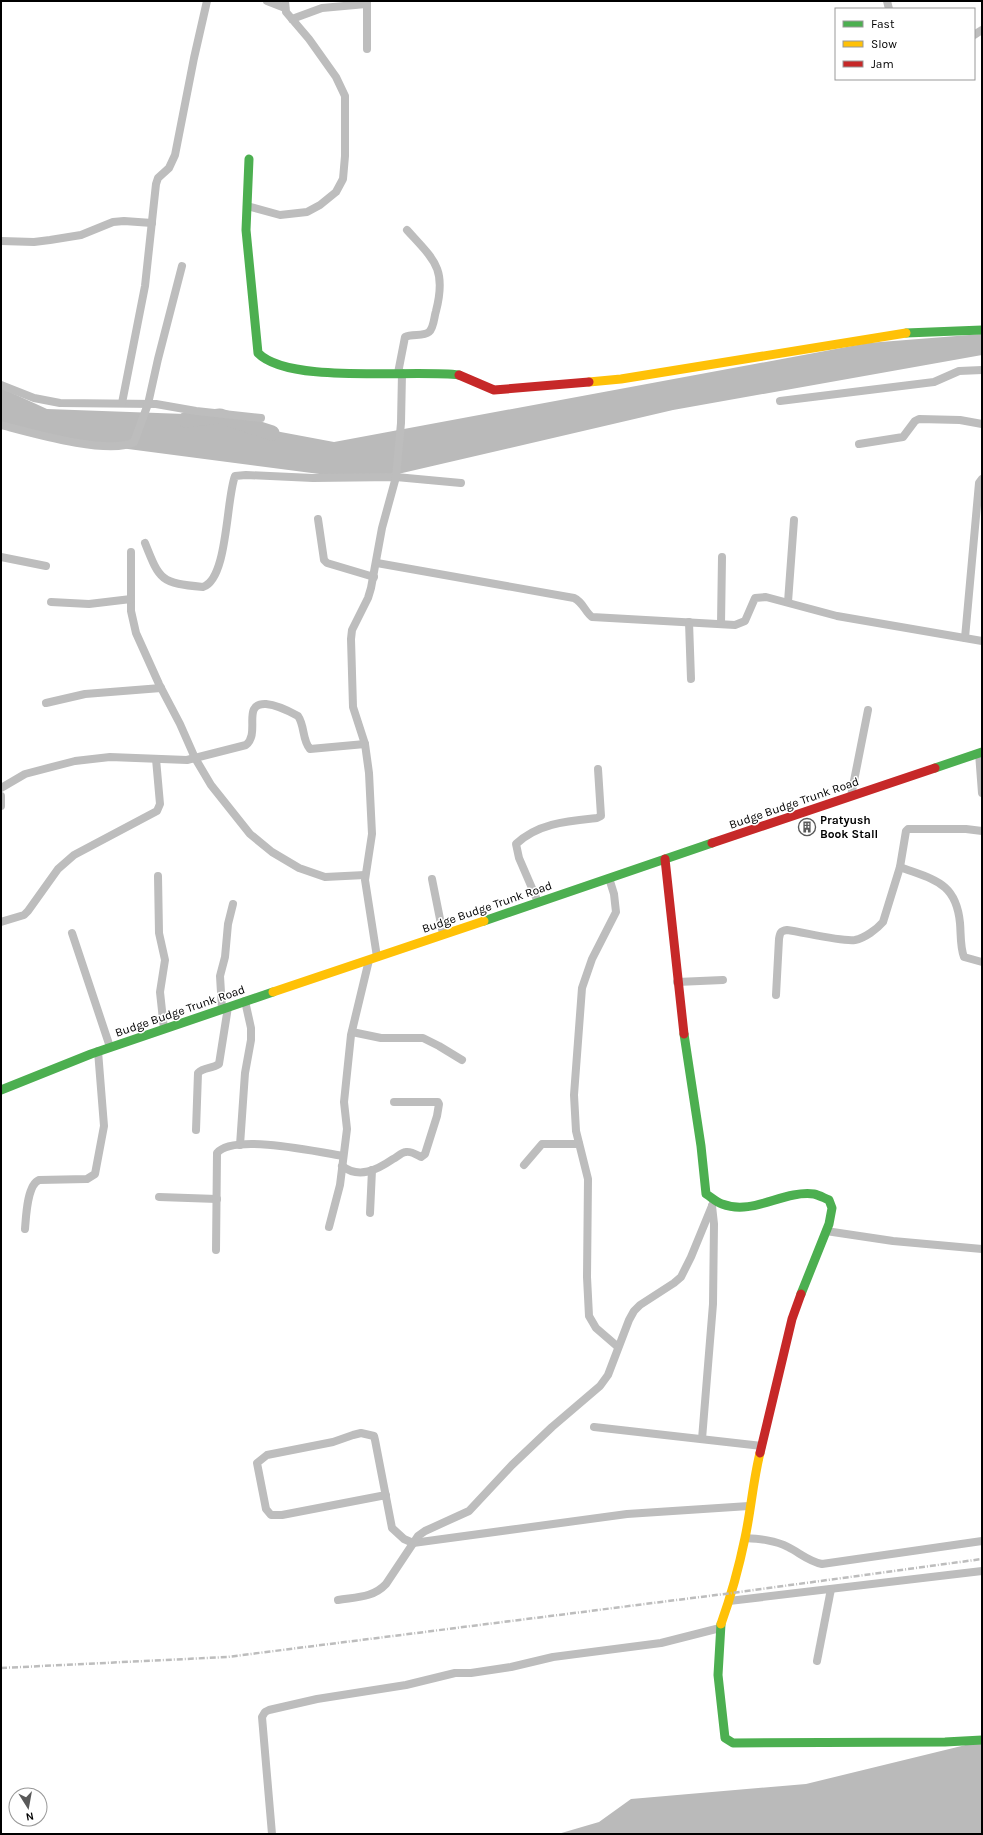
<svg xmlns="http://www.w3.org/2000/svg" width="983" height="1835" font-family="Karla,sans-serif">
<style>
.water{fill:#bababa}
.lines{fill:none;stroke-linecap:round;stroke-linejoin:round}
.river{stroke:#bababa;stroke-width:15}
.street{stroke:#bdbdbd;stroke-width:8}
.fast{stroke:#4caf50;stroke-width:9}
.slow{stroke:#ffc107;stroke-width:9}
.jam{stroke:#c62828;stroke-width:9}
.rail{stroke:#bdbdbd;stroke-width:2.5;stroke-dasharray:6 2 1 2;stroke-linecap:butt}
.labels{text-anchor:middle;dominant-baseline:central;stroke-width:3;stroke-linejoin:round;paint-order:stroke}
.street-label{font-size:12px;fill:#000;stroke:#fff}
.poi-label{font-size:12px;font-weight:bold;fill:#000;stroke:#fff;text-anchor:start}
</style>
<rect width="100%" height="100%" fill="#fff"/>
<g class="water">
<polygon points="982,334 982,355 673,410 398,474 327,475 44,438 1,422 1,388 47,409 185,414 334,442 868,343"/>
<polygon points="982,1741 982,1834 558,1834 599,1822 631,1799 806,1784"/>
</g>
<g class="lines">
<polyline class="river" points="185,420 220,416 272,433"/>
<g class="street">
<polyline points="267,1 285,8"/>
<polyline points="367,1 367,49"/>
<polyline points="887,1 889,9"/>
<polyline points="292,19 322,8 366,4"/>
<polyline points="974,35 982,30"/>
<polyline points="247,206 280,215 307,212 320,205 336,192 343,179 345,156 345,96 336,77 309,39 286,12 285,1"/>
<polyline points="1,241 34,242 50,240 81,235 113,222 124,221 152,223"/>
<path d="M398,373L405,337C412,333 423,337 429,332C434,328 434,317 436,311C447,268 434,260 407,230"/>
<polyline points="1,385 34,398 60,403 156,404 196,411 261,418"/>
<polyline points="780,401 934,382 959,371 982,370"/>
<polyline points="122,403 145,286 156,184 158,178 169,168 175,155 194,58 207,1"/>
<path d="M1,425C28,432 110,456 134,442L148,404L158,359L182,266"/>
<polyline points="859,444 903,437 915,421 919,419 960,420 982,424"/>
<polyline points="318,519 324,560 327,563 374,577"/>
<path d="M145,543C160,581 161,583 203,587C228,579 226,499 235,476L246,475L313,478L396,477L461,483"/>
<polyline points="131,552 131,611 136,633 159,684 180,724 195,758 211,785 250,834 272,852 299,868 325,877 365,875"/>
<polyline points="1,557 46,566"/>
<path d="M377,563L574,598C583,602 585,612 592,617L735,625L745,621L755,598L766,597L837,616L982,641"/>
<polyline points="51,602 89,604 131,599"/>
<polyline points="788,602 794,520"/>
<polyline points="689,622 691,679"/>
<polyline points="721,624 722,557"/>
<polyline points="965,638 979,483 982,479"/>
<polyline points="46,703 85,694 161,688"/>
<polyline points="979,753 982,793"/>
<path d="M1,788L25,774L75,761L110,757L187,760L246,745C261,733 241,703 266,704C277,705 289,711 298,716C305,726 302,740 310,749L365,744"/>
<polyline points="1,796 1,806"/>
<polyline points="851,796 868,710"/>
<path d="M900,867C934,880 956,882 960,923C961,934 960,947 964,957L982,962"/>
<polyline points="158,876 159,933 165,960 160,992 164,1029"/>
<polyline points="609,878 614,894 616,912 592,959 582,988 574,1095 576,1131 588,1179 587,1277 589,1316 596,1328 618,1347"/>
<polyline points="432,879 443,934"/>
<path d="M538,902L519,858L516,844C538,823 568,821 597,818L601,816L598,769"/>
<polyline points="1,922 24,915 28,911 58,869 74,855 157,811 160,804 156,759"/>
<polyline points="72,933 110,1047"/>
<polyline points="377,957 365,880 372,834 369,773 365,744 353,707 351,639 352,630 368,598 371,588 382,528 396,477 401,423 402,373"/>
<polyline points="677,982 723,980"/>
<path d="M776,995L779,939C780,933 780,931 787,930C803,932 841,942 855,940C865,938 877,929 883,922L900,867L906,831L908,829H966L982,831"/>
<polyline points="222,1009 220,976 225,957 228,924 233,904"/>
<polyline points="352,1032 381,1038 423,1038 439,1046 462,1060"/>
<path d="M196,1130L198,1073C204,1067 212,1069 219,1064L228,1007"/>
<polyline points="240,1145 245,1073 251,1040 251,1028 245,1001"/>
<polyline points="524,1165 542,1144 579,1144"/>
<path d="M342,1166C359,1179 377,1170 393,1159C397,1157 402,1152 406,1152C411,1151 417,1155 421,1157L425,1154L437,1116L439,1104L438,1102H394"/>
<polyline points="159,1197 217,1199"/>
<polyline points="370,1213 372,1170"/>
<polyline points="329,1227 340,1185 347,1129 344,1102 351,1035 369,960"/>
<path d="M25,1229C26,1217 27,1185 39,1180L87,1179L95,1174L104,1126L98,1051"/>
<polyline points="826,1231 893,1241 982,1249"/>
<path d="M216,1250L217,1153C233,1133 319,1152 343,1156"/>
<polyline points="594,1427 762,1446"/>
<polyline points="702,1439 713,1304 714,1224 712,1206"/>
<polyline points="386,1495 282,1515 271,1515 266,1509 257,1463 267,1455 333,1442 353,1435 361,1433 374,1436 375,1440 392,1528 404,1539 413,1543 627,1514 749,1506"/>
<path d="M745,1538C759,1539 775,1540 788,1547C800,1553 808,1561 822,1564L982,1541"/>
<path d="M338,1600C356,1597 373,1598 386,1584L418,1536L425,1531L469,1511L512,1465L552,1427L600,1386L608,1375L629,1320L634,1311L640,1305L674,1283L681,1277L691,1257L714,1201"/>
<polyline points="729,1601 982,1571"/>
<polyline points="817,1661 831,1589"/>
<polyline points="272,1834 262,1717 265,1712 269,1710 317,1699 406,1685 455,1673 471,1673 511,1667 553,1657 661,1643 720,1628"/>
</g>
<g class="fast">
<path d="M249,159L246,230L258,353C289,385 413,369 459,375"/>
<polyline points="906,333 982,330"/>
<polyline points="935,768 982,752"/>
<polyline points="484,921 712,843"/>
<path d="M684,1034L701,1146L706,1194C711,1197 716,1202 722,1204C753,1216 783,1190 814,1194C819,1195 824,1198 829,1200L832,1208L829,1224L801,1294"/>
<polyline points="1,1090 91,1054 273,992"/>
<polyline points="721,1624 718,1675 725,1738 733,1743 945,1742 982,1740"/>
</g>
<g class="slow">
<polyline points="589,382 621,379 906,333"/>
<polyline points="273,992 484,921"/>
<path d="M721,1624C731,1596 739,1567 745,1538C751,1510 753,1481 760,1453"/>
</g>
<g class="jam">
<polyline points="459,375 494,390 589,382"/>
<polyline points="712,843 935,768"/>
<polyline points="665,859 684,1034"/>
<polyline points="760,1453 792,1319 801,1294"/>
</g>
<polyline class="rail" points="1,1668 227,1657 732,1593 982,1559"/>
</g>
<defs>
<g id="building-ring" transform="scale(0.9)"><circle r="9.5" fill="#fff" stroke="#595959" stroke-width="1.5"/><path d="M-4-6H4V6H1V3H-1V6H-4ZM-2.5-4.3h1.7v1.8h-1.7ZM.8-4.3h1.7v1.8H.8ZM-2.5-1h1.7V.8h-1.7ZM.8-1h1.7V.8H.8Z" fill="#595959"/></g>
</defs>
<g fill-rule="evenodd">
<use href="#building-ring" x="807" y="827"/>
</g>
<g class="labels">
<g class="street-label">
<text transform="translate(794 803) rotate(-19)">Budge Budge Trunk Road</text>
<text transform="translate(487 907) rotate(-19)">Budge Budge Trunk Road</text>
<text transform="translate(180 1011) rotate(-19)">Budge Budge Trunk Road</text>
</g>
<g class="poi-label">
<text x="820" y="820">Pratyush<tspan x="820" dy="14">Book Stall</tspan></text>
</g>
</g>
<rect width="983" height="1835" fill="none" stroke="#000000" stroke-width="4"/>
<rect x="835" y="8" width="140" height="72" fill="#ffffff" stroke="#999999"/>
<rect x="843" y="21" width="20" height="6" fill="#4caf50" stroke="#999999"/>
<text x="871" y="28" font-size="12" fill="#000000">Fast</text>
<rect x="843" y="41" width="20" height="6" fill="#ffc107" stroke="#999999"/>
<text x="871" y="48" font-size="12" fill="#000000">Slow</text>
<rect x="843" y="61" width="20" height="6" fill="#c62828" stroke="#999999"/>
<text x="871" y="68" font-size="12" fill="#000000">Jam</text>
<g transform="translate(28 1807) rotate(169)"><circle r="19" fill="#ffffff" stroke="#999999"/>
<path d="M0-3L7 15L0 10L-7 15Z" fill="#595959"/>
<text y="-6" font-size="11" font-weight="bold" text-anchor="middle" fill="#000000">N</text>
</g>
</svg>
